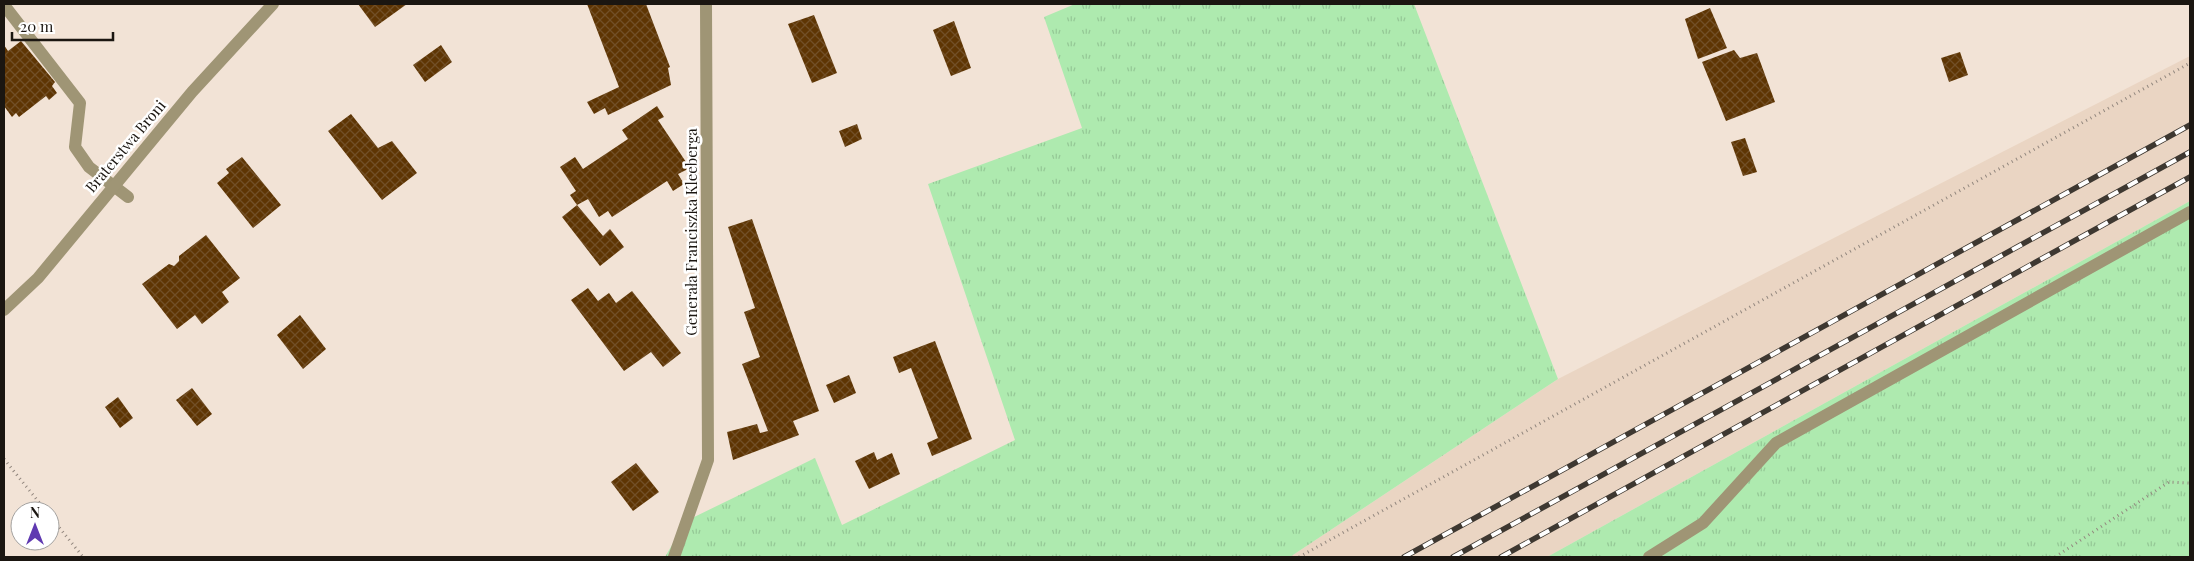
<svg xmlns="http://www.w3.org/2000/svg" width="2194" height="561" font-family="'Playfair Display',serif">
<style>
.built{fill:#ead5c3}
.grass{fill:url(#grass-tufts)}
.building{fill:url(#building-cross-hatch)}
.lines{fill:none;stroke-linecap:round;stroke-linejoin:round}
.path{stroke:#92877e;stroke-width:3;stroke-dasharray:1 4;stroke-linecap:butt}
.minor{stroke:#9f9575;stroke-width:12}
.rail-casing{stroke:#3e3831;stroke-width:5.5}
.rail{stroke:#fff;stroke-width:4;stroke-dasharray:11;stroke-linecap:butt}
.labels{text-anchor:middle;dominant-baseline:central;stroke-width:5;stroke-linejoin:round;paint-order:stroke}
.street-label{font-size:15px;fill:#1b1611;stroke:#fff}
</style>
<defs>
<pattern id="grass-tufts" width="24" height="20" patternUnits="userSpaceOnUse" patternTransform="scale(1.25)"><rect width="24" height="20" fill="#aeeaaf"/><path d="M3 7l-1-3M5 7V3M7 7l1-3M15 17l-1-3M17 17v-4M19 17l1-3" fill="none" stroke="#95c896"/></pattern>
<pattern id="building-cross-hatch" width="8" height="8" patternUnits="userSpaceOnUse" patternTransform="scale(1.25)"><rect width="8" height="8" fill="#5e3503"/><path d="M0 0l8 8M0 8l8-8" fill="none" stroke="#714f27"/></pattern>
</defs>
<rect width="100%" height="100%" fill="#f2e3d6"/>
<polygon class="built" points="2190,56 2190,201 1547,557 1290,557 1558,379"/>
<g class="grass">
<polygon points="1075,4 1414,4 1558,379 1290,557 665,557 686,521 815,458 842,525 1015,440 928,184 1082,128 1044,17"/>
<polygon points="2190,201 2190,557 1547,557"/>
</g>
<g class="building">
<polygon points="358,4 407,4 375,27"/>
<polygon points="587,4 646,4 670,67 668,68 671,85 608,115 605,108 594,114 587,102 619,87"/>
<polygon points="1710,8 1727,48 1698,59 1685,19"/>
<polygon points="814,15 837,73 812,83 788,24"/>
<polygon points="954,21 971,68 951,76 933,30"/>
<polygon points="21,41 55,82 52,86 57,93 49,100 46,96 19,117 16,113 12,117 4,106 4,45 8,51"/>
<polygon points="441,45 452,62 425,82 413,65"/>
<polygon points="1734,50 1740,58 1757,53 1775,102 1726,121 1702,62"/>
<polygon points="1960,52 1968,75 1949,82 1941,58"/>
<polygon points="657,106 664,117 658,120 690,168 678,174 684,184 673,191 667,181 612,217 608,211 599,217 588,199 577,205 570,195 576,191 560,167 575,157 583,169 628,139 622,130"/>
<polygon points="351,114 378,148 392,141 417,173 382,200 328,131"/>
<polygon points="857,124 862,139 845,147 839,131"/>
<polygon points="1745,138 1757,172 1743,176 1731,142"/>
<polygon points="242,157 281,205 253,228 217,183 229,173 226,169"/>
<polygon points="577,205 603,236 610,229 624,247 600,266 562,217"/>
<polygon points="752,219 819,411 793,421 799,435 733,460 727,432 757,424 760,433 768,431 742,364 760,357 744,312 755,308 728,227"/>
<polygon points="206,235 240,278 222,292 229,302 202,324 195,315 177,329 142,284 169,264 174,266 179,261 179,256"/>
<polygon points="588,288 598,301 609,293 616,303 632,291 681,353 663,367 651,352 624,371 571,300"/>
<polygon points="300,315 326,349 303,369 277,335"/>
<polygon points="935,341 972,439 932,456 927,443 938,438 911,368 899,373 893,357"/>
<polygon points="849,375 856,393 834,403 826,385"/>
<polygon points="192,388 212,414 197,426 176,400"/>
<polygon points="118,397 133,418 120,428 105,407"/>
<polygon points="874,452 877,460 892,453 900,474 869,489 855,461"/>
<polygon points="636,463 659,492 633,511 611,482"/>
</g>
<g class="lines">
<g class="path">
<polyline points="4,459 46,511"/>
<polyline points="50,516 83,557"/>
<polyline points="1299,557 2190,63"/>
<polyline points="2055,557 2169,482 2190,483"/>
</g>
<g class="minor">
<polyline points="4,5 80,103 75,147 89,167 128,197"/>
<polyline points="4,310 38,278 192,92 273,4"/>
<polyline points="674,557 708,460 706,4"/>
<polyline points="1649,557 1703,523 1776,443 2190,212"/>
</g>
<g class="rail-casing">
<g id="rail">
<polyline points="1404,557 2190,125"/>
<polyline points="1453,557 2190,152"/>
<polyline points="1501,557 2190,177"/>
</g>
</g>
<use href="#rail" class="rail"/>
</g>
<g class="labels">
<g class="street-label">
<text transform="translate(125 146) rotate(-50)">Braterstwa Broni</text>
<text transform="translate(691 232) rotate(-90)">Generała Franciszka Kleeberga</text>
</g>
</g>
<rect width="2194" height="561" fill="none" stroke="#1b1611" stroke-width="10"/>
<g transform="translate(35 526)"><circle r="24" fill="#ffffff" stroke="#a4a2a0"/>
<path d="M0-4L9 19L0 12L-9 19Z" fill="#5f39b1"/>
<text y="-8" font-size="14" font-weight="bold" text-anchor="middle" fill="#1b1611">N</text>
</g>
<path d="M12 32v8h101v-8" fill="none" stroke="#1b1611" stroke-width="2.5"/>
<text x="20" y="32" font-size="15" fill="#1b1611" stroke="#ffffff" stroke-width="4" paint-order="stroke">20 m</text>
</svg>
